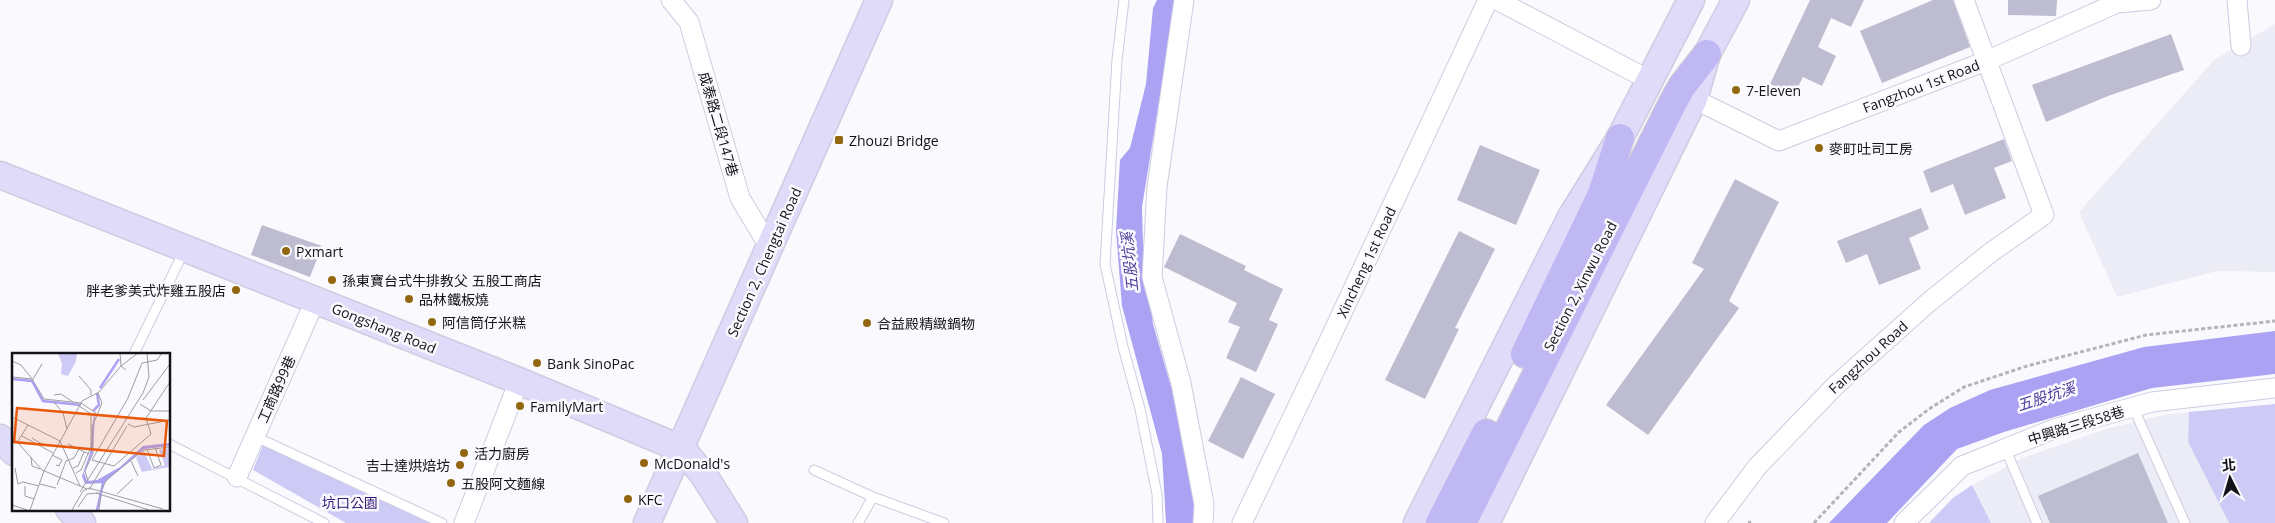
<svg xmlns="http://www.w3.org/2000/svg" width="2275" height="523" font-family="'Open Sans','Noto Sans TC',sans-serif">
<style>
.built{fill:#ececf6}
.green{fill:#cdcaf6}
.water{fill:#aba2f4}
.building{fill:#bdbcd0}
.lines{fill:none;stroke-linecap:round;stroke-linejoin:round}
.lane-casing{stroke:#cdcce1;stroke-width:11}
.street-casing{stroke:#cdcce1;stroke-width:21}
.secondary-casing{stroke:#cdcce1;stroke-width:29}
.primary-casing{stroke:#d5d4d6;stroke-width:30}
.path{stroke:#b3b3b8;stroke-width:3;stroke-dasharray:4 2.5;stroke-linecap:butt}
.lane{stroke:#fff;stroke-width:9}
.street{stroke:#fff;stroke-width:19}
.secondary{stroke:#dfdbf9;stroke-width:26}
.primary{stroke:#bfb8f3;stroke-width:28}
.poi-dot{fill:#926710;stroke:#fafafe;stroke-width:2}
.labels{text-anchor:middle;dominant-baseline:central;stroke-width:5;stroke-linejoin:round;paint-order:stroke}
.street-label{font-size:14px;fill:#131219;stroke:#fafafe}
.poi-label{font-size:14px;fill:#131219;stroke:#fafafe;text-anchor:start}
.park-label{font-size:14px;fill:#341976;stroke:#fafafe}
.water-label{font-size:15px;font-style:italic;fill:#4f3c9a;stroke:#fafafe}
.inset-river{fill:none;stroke:#aba2f4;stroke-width:2.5}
.inset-road{fill:none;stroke:#9e9da2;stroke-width:1}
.view{fill:#e8590c;fill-opacity:0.15;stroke:#e8590c;stroke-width:2.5}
.inset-edge{fill:none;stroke:#131219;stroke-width:2.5}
</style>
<rect width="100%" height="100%" fill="#fafafe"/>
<g class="built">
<polygon points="2275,24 2275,272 2217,271 2117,297 2079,212 2214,60"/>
<polygon points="2189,412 2188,442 2229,523 1991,523 1972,485 2025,457 2109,428 2163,415"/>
</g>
<g class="green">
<polygon points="2275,404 2275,523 2229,523 2188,442 2189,412"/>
<polygon points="266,438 432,518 431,523 346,523 253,470"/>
<polygon points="1972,485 1991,523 1929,523 1953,498"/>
</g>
<g class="water">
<polygon points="1157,0 1174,0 1174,9 1142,207 1143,243 1153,324 1178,411 1193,476 1195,523 1166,523 1162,454 1122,306 1116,231 1120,160 1130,148 1146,84 1153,8"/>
<polygon points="2275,331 2275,374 2152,388 2004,432 1957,449 1887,523 1829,523 1924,425 1950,408 1990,390 2144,347"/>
</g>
<g class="building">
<polygon points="1810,0 1864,0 1851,27 1831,18 1818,47 1836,56 1822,86 1803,77 1794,95 1770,84"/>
<polygon points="1933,0 1953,0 1970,47 1882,83 1860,31"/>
<polygon points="2008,0 2057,0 2056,16 2008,15"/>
<polygon points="2171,34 2184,70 2108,96 2046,122 2032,85"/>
<polygon points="2004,139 2012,161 1994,168 2006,198 1965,215 1953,184 1931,193 1923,171"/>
<polygon points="1480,145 1540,170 1516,225 1457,200"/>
<polygon points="1735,179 1779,202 1729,301 1739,308 1648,435 1606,405 1704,269 1692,263"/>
<polygon points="1921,208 1929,229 1909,238 1921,269 1879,285 1867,254 1846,263 1837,241"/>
<polygon points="262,225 322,246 310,277 251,255"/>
<polygon points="1459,231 1495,249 1455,328 1459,329 1425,399 1385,380"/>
<polygon points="1180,234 1246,266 1244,270 1283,289 1269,320 1278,324 1256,372 1226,358 1240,327 1228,322 1237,303 1164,267"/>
<polygon points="1241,377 1275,394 1243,459 1208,441"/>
<polygon points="2138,453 2168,523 2050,523 2038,496"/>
</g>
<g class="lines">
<g class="lane-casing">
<g id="lane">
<polyline points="1124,0 1117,60 1105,264 1123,347 1140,409 1157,494 1158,523"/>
<polyline points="134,354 184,251"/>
<polyline points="2133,407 2185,523"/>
<polyline points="256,437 442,523"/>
<polyline points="169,444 324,523"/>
<polyline points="2005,448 2037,523"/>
<polyline points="814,470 873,497 944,523"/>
<polyline points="858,523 873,497"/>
</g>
</g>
<g class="street-casing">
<g id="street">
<polyline points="671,0 689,22 740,198 770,248"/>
<polyline points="1184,0 1157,187 1152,277 1181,383 1204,504 1203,523"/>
<polyline points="1497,0 1649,80"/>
<polyline points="2237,0 2241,46"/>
<polyline points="1694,99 1779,141 1986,61 2117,3 2151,0"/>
<polyline points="237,477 315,301"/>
<polyline points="464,523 519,381"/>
<polyline points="1242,523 1327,345 1488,0"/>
<polyline points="1715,523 1757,467 1835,386 1929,302 1990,253 2044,215 1964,0"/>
<polyline points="1904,523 1962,466 2054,429 2152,402 2275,388"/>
</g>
</g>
<g class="secondary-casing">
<g id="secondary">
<polyline points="0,175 519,381 682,449 703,474 734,523"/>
<polyline points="0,438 14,452"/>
<polyline points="69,509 82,523"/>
<polyline points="647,523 879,0"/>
<polyline points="1417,523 1571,217 1620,138 1691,0"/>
<polyline points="1486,523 1694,99 1707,54 1736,0"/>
</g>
</g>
<g class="primary-casing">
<g id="primary">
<polyline points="1525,354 1602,194 1620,138"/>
<polyline points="1440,523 1486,433"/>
<polyline points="1462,523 1673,102 1682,86 1707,54"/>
</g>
</g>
<g class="path">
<polyline points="1748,522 1751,523"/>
<polyline points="1814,523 1899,432 1929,409 1964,387 2027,366 2146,335 2275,321"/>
</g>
<use href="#lane" class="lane"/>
<use href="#street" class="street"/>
<use href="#secondary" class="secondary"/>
<use href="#primary" class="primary"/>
</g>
<g class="poi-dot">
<circle cx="1736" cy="90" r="5"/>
<rect x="834" y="135" width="10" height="10" rx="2.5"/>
<circle cx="1819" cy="148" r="5"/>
<circle cx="286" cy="251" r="5"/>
<circle cx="332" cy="280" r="5"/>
<circle cx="236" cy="290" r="5"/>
<circle cx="409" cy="299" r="5"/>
<circle cx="432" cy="322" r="5"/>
<circle cx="867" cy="323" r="5"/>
<circle cx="537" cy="363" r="5"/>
<circle cx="520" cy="406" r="5"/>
<circle cx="464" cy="453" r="5"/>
<circle cx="644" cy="463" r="5"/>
<circle cx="460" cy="465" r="5"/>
<circle cx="451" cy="483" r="5"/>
<circle cx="628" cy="499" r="5"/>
</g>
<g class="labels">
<g class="street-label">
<text transform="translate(1921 86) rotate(-21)">Fangzhou 1st Road</text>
<text transform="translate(719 124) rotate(74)">成泰路二段147巷</text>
<text transform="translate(764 262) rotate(-66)">Section 2, Chengtai Road</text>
<text transform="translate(1366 262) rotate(-65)">Xincheng 1st Road</text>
<text transform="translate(1580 286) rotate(-63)">Section 2, Xinwu Road</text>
<text transform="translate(384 328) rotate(22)">Gongshang Road</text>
<text transform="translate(1868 357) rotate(-42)">Fangzhou Road</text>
<text transform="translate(276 389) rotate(-66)">工商路99巷</text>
<text transform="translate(2076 425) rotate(-17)">中興路三段58巷</text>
</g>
<g class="poi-label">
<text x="1746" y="90">7-Eleven</text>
<text x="849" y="140">Zhouzi Bridge</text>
<text x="1829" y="148">麥町吐司工房</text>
<text x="296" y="251">Pxmart</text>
<text x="342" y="280">孫東寶台式牛排教父 五股工商店</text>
<text x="226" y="290" text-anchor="end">胖老爹美式炸雞五股店</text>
<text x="419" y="299">品林鐵板燒</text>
<text x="442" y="322">阿信筒仔米糕</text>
<text x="877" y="323">合益殿精緻鍋物</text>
<text x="547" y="363">Bank SinoPac</text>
<text x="530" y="406">FamilyMart</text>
<text x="474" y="453">活力廚房</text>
<text x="654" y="463">McDonald's</text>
<text x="450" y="465" text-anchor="end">吉士達烘焙坊</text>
<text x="461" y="483">五股阿文麵線</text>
<text x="638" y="499">KFC</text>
</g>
<g class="park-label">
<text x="350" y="502">坑口公園</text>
</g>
<g class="water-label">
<text transform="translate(1129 262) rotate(-96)">五股坑溪</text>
<text transform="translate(2046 396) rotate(-18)">五股坑溪</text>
</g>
</g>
<g transform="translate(12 353)">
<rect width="158" height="158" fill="#fafafe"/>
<path d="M46,0H65L64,8L56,23L49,21L50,11ZM157,95V114L130,119L124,105L132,98L140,116L153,112L147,97Z" fill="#cdcaf6"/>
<path d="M82,60H83L81,99L72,120L75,128L85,127L108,114L131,93L157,90V93L132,96L92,130L73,131L70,123L78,100Z" fill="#aba2f4"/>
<path class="inset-river" d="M0,26L20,28L31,48L69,52M88,35L107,6M81,58L87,52L85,40M85,157L92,126"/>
<path class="inset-road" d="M108,0L109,13L114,17M150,0L145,7L130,10L116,45L80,107L102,113L139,81L134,65L158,29M0,8L9,12L21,27M67,23L79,37V42M0,24L20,26L32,46L69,50L84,60M21,26L30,11M42,42L49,41L61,49M131,47L158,11M42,49L51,60L55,76M128,51L139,58H158M0,64L48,88L68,133M116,71L122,74L158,67M0,83L30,117L75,136M10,83L41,100M20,85L33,93M6,88L16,72M56,91L77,101M135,96L142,115L149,112L143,94M40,102L50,107L47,113L44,112M19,104L20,113L28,116M119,108L126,123M3,115L6,131L11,129L27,133M61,115L66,113L72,99M64,120L69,117L79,94V61L67,53M76,128L73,118L81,100L80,74L90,50L86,40M28,131L44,135M45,132L54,108L62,105L67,96M13,133V143L22,146M90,136L95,126L132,97L158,94M77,137L115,73M68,139L131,40L137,24L135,0M84,140L137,157M105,141L121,126M0,152L15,157M66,154L75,141L87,140M18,157L32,118L70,48L87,39L109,13L126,0M60,157L71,138L77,135L151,156M87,157L89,142"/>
<path class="view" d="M5,55L155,68L152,103L2,89Z"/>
<rect width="158" height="158" class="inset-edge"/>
</g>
<g transform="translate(2230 478) rotate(355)" stroke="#fafafe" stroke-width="4" paint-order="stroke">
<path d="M0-4L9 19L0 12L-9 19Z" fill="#131219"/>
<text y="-8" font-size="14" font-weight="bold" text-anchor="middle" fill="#131219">北</text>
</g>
</svg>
